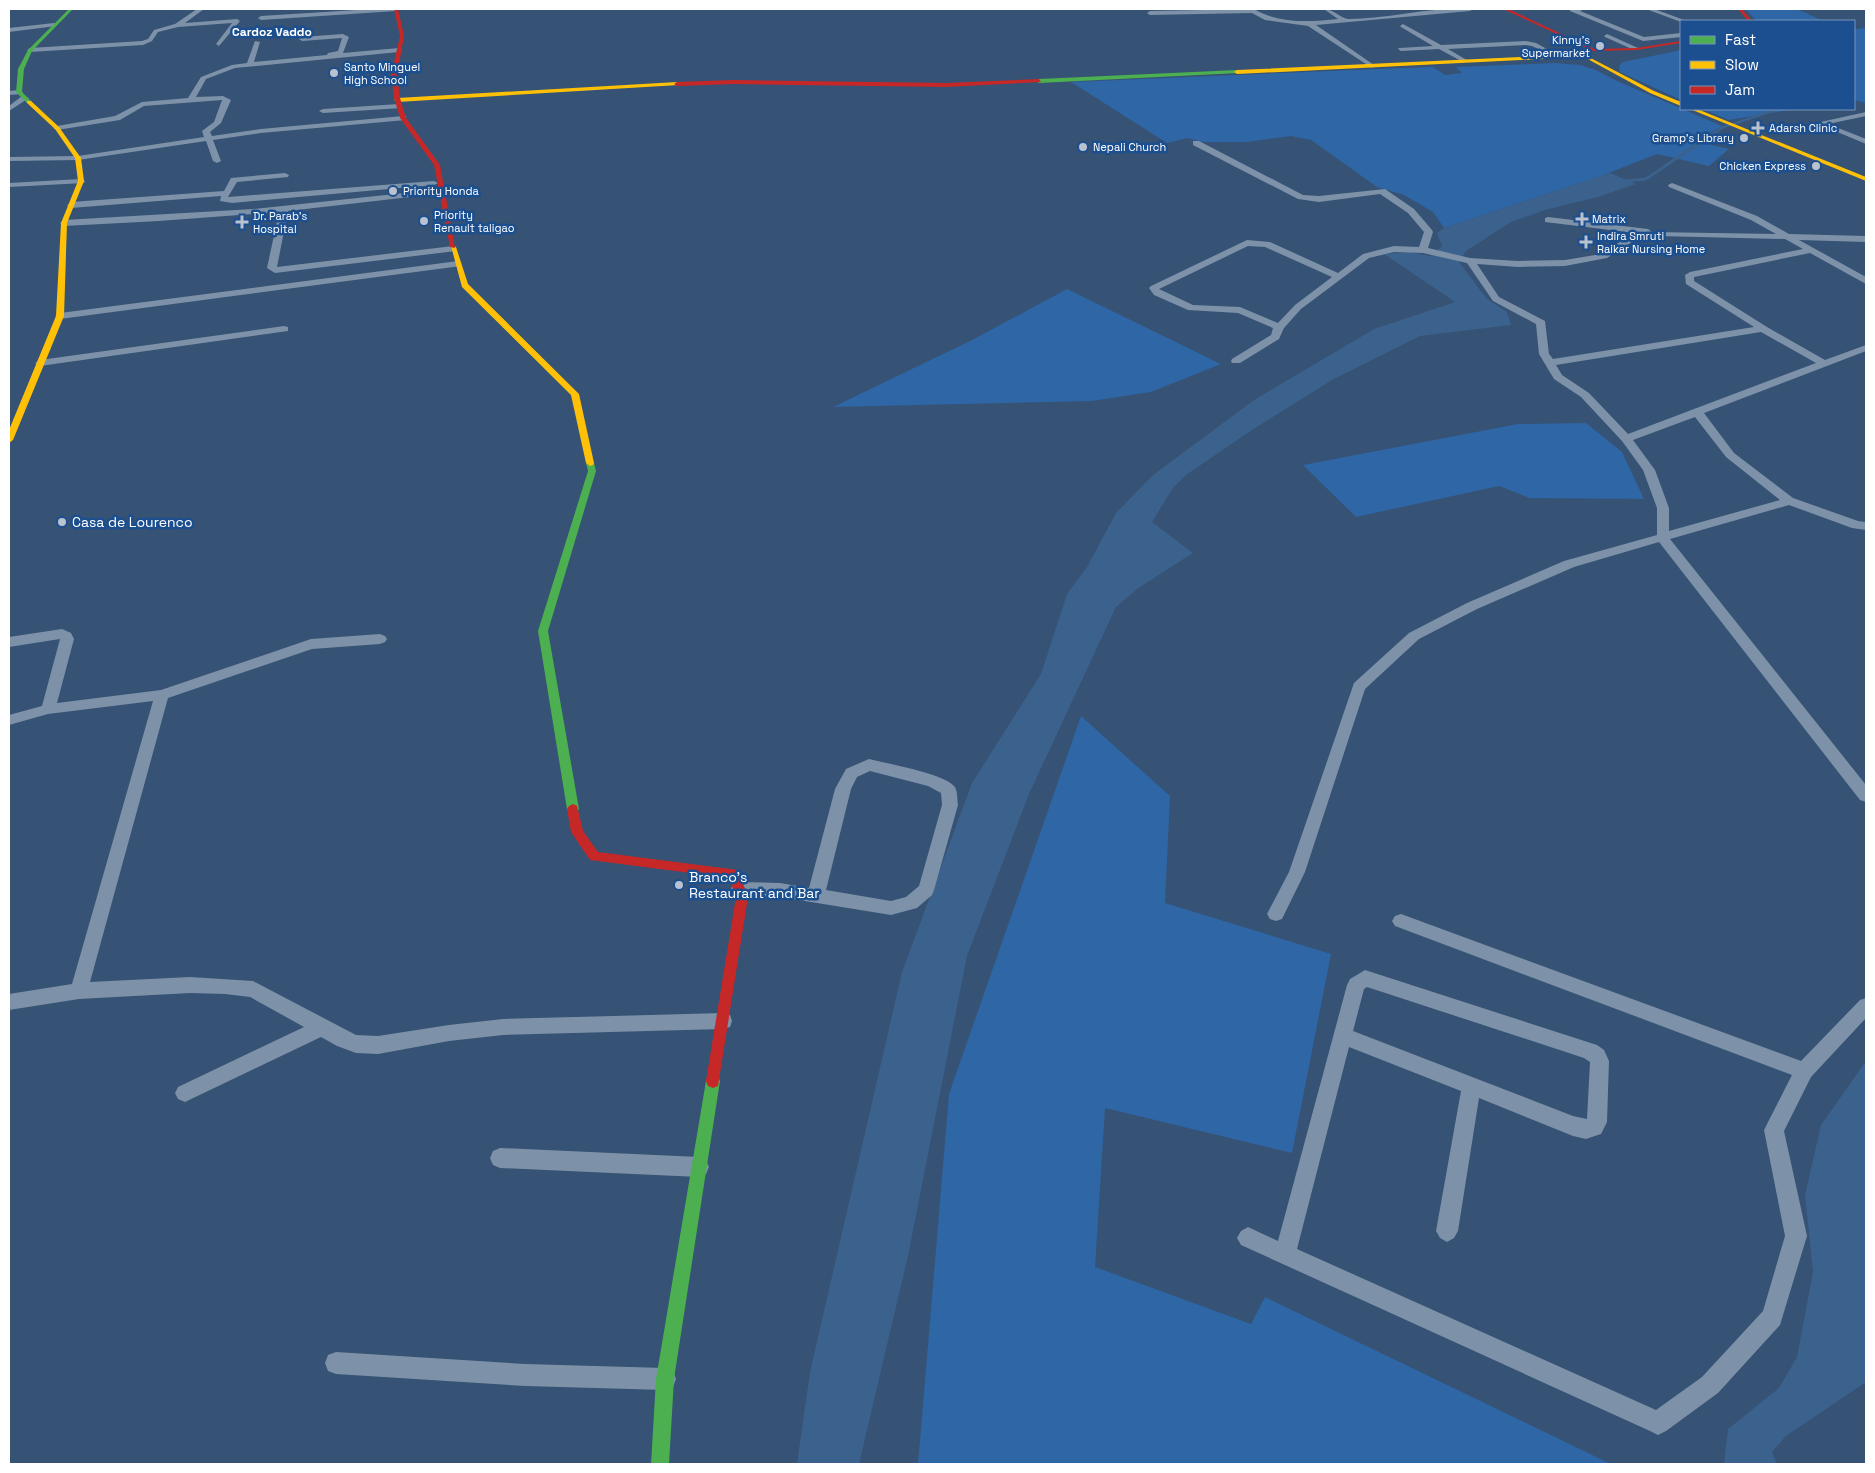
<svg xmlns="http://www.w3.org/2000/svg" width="1875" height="1473" font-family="'Space Grotesk',sans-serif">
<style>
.green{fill:#2f66a5}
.water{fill:#3b618d}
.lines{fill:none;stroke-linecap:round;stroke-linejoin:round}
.stream-far1{stroke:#3b618d;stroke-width:2.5}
.stream{stroke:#3b618d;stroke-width:3}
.street{fill:#7d92a8;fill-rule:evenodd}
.fast{fill:#4caf50;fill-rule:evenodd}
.slow{fill:#ffc107;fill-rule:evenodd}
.jam{fill:#c62828;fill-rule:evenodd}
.poi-dot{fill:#b9c2ce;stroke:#1b4f8f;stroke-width:2}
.labels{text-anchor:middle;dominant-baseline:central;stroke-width:5;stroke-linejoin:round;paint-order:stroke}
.far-poi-label{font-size:11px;fill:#fff;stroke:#1b4f8f;text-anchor:start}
.far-neighbourhood-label{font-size:12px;font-weight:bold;fill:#fff;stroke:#1b4f8f}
.poi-label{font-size:14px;fill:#fff;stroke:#1b4f8f;text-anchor:start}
</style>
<rect width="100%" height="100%" fill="#365274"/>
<g class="green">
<polygon points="1745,9 1797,9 1824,21 1757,21"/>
<polygon points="1866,28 1866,103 1854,100 1854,29"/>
<polygon points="1681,50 1681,100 1620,72 1619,66 1623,62"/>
<polygon points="1554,63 1580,65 1596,70 1617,81 1722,126 1695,141 1729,149 1709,166 1657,154 1601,176 1444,228 1433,212 1404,195 1377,187 1311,140 1291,136 1247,142 1203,142 1187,138 1167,143 1071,82 1401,68 1433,67 1445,75 1462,73 1456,67"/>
<polygon points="1702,109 1795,109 1729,120"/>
<polygon points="1067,289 1221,364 1151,392 1092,401 833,407 972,340"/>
<polygon points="1586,423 1622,452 1644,499 1530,498 1499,486 1356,517 1303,465 1518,424"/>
<polygon points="1081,716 1170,796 1165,903 1331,954 1292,1153 1105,1108 1095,1267 1251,1324 1265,1297 1611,1464 918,1464 949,1094"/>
</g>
<g class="water">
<polygon points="1610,173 1636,184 1598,197 1545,210 1511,222 1466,251 1459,262 1487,299 1507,312 1511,325 1420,336 1332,380 1252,430 1186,475 1173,488 1152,522 1193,553 1137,589 1116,607 1029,794 967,956 908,1256 859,1464 797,1464 810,1372 902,972 972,783 1041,674 1067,594 1087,567 1116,513 1153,475 1254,400 1374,329 1455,302 1384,254 1409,252 1430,256 1442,246 1437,233 1444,228"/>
<polygon points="1866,1061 1866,1382 1786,1436 1772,1452 1777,1464 1724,1464 1728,1429 1779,1388 1797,1357 1813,1272 1805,1195 1821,1125"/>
</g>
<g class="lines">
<polyline class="stream-far1" points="1721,128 1778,109"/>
<polyline class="stream" points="1624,181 1646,179 1723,127"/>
<g class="street">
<polygon points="197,9 204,9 185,23 237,19 240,21 219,46 216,44 232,23 178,27 158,32 152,41 143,45 30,52 27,50 30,48 142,41 148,39 154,30 175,24"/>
<polygon points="372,9 399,9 396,11 261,20 258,18 261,16"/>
<path d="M1254,9C1279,24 1310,22 1338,19L1324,9C1334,9 1340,18 1348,19C1390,19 1432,6 1473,9L1470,11L1316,25L1374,65L1375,66L1372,68L1308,26L1265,20L1252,13L1150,15L1147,13L1150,11Z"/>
<polygon points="1570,9 1585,9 1580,11 1644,37 1681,33 1681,37 1643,41 1570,11"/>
<polygon points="1646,9 1654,9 1687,21 1681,22"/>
<polygon points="54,23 57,25 56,26 9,32 9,28"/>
<polygon points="1403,24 1441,45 1526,41 1536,43 1556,54 1551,55 1532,46 1526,45 1448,49 1465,59 1466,60 1463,62 1439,49 1401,51 1398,49 1399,48 1433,46 1401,27 1400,26"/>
<polygon points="343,34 349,37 343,53 399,48 402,50 399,52 235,68 206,79 196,97 223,96 231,100 221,123 210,132 212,136 261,129 403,116 406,116 406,120 261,133 213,140 221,161 217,163 213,161 206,141 78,160 9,161 9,157 78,156 204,137 202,131 214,122 222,100 144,106 120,120 57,130 53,128 57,126 115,116 142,102 188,98 201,77 232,65 247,63 255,41 260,42 254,62 327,55 328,53 338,51 342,38 302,41 299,39 302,37"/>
<polygon points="1607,34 1638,48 1639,49 1634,50 1605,37 1604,36"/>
<polygon points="19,90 23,92 22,94 9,95 9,91"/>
<polygon points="22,96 29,98 9,111 9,106"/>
<polygon points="399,104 402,104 402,108 323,113 319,111 323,109"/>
<polygon points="1866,112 1866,116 1828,124 1866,139 1866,144 1816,123"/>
<path d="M1193,141H1199L1303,195L1319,196L1385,189L1414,209L1432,230L1433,232L1428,248L1470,258L1518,261L1565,260L1601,254L1626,238L1643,234L1545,222V218L1548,217L1648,229L1652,232L1776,234L1751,220L1669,187L1668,185L1672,183L1757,216L1789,234L1866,236V242L1799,240L1866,277V284L1810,253L1694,277V281L1767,327L1825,360L1866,345V351L1704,413L1734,453L1793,498L1858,521L1866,522V530L1852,528L1789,505L1670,539L1866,785V802L1860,800L1659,542L1574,567L1477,609L1419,639L1365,689L1305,872L1282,919L1276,921L1270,919L1267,914L1289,872L1354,683L1409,633L1467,603L1564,561L1657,535V508L1643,470L1622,441L1581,397L1554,379L1539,354L1536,324L1493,301L1467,263L1423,253L1394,252L1369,258L1301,309L1284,328L1279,339L1240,363H1232L1231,361L1232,359L1271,335L1273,328L1238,313L1188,310L1154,295L1149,288L1151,286L1247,240L1270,242L1338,273L1363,254L1394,246L1419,247L1424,232L1408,213L1380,194L1319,202L1298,199L1193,145ZM1658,236L1785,239L1803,249L1690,272L1685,275L1686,284L1754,327L1553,359L1549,354L1545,321L1499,297L1477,264L1518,267L1565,266L1607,258L1632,242ZM1248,246L1265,247L1332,277L1295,305L1278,323L1240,307L1193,305L1159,289ZM1761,332L1816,363L1628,434L1589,393L1562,375L1556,365ZM1695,417L1726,457L1780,500L1669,531V508L1655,470L1633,440Z"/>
<polygon points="285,173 289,175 288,177 237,182 228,197 434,181 438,183 434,185 232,203 220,201 221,196 71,208 67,205 71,202 224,191 231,178"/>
<polygon points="81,179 85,181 84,183 9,187 9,183"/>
<polygon points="442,189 446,191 445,193 288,211 277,267 453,246 456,247 456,251 275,273 267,268 279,212 159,221 64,226 60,223 64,220 253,209"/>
<polygon points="458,261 461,262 461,266 60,319 55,316 60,313"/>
<polygon points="284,326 288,327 288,331 40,366 35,363 40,360"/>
<polygon points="62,629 71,633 74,639 57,703 161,690 311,639 380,634 385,636 387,639 385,642 380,644 312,649 168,698 90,982 190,977 253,981 356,1035 378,1036 449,1025 503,1019 723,1013 730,1015 732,1021 730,1027 723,1029 503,1035 449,1041 378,1054 356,1053 337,1046 321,1037 185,1102 178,1099 175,1093 178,1087 304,1027 250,997 225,994 190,993 79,999 9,1010 9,994 72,984 153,701 48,714 9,725 9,715 42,706 60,639 9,647 9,637"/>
<path d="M869,759C888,764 942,773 954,786C958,790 957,800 958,805L934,890L932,895L917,908L891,915L780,897L739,896L733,894L731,889L733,884L739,882L780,883L809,888L835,789L846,769ZM870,771L928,786L941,793L942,805L919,886L906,897L891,901L826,890L851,789L857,777Z"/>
<path d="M1401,914L1801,1061L1860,1000L1866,998V1018L1811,1077L1784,1131L1807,1236L1780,1325L1718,1393L1666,1431L1658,1435L1650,1431L1241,1245L1237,1238L1241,1231L1248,1227L1278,1241L1347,985L1350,979L1365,970L1597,1045L1604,1050L1609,1061L1607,1122L1601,1134L1586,1139L1573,1136L1479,1098L1458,1231L1454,1238L1447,1242L1440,1238L1436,1231L1461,1091L1349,1047L1297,1249L1656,1410L1702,1377L1763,1311L1785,1236L1764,1130L1792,1075L1395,926L1392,921L1395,916ZM1367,987L1584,1058L1590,1062L1587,1119L1573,1116L1353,1031L1364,989Z"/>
<polygon points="500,1148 699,1157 706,1160 709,1167 706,1174 699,1177 500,1168 493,1165 490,1158 493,1151"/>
<polygon points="336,1352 525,1364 665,1368 673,1371 676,1379 673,1387 665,1390 525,1386 336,1374 328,1371 325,1363 328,1355"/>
</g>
<g class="fast">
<polygon points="69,9 73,9 32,51 24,69 22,92 32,102 27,103 16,92 18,69 28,50"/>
<polygon points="1237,70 1239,73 1039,83 1036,81 1039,79"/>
<polygon points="590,460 594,463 596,471 548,631 579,809 577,812 569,812 567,809 538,631 588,471 586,463"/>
<polygon points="713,1074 718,1076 720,1081 674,1379 669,1464 651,1464 656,1379 706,1081 708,1076"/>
</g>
<g class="slow">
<polygon points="1583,54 1654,91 1681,102 1681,106 1650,93 1584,57 1237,74 1234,72 1237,70"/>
<polygon points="677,82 679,85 397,102 394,100 397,98"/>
<polygon points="27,101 31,101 59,127 81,158 84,181 67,223 64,316 13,440 9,443 9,430 56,316 61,223 78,181 75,158 55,129 27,103"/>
<polygon points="1690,109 1697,109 1866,177 1866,181"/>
<polygon points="451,246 456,247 468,284 579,394 594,463 593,465 590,466 586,463 571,395 462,287"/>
</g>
<g class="jam">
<polygon points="394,9 398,9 404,36 397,75 400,98 406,118 440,165 455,248 450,247 434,165 400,118 394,98 391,75 400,36"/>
<polygon points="1503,9 1508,9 1594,49 1636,48 1681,41 1681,43 1636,50 1593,51"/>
<polygon points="1738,9 1742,9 1752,21 1748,21"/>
<polygon points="1039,79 1041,82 946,87 734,84 677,86 674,84 677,82 734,80 946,83"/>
<polygon points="573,804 577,806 583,831 598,852 738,870 748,897 718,1086 713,1088 708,1086 706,1081 736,897 729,878 590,860 571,832 567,809 569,806"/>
</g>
</g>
<g class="poi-dot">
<circle cx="1600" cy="46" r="5"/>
<circle cx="334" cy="73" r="5"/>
<path d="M1755.5 120.5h5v5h5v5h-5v5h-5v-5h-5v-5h5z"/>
<circle cx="1744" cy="138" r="5"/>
<circle cx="1083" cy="147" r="5"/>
<circle cx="1816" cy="166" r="5"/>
<circle cx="393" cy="191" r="5"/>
<path d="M1579.5 211.5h5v5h5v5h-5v5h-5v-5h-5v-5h5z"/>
<circle cx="424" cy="221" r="5"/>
<path d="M239.5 214.5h5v5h5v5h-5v5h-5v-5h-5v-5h5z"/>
<path d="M1583.5 234.5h5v5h5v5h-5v5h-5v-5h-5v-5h5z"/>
<circle cx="62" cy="522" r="5"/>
<circle cx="679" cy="885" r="5"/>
</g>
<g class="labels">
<g class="far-poi-label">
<text x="1590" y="40" text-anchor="end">Kinny's<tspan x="1590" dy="13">Supermarket</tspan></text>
<text x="344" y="67">Santo Minguel<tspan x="344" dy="13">High School</tspan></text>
<text x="1769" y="128">Adarsh Clinic</text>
<text x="1734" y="138" text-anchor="end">Gramp's Library</text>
<text x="1093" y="147">Nepali Church</text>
<text x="1806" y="166" text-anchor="end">Chicken Express</text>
<text x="403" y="191">Priority Honda</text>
<text x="434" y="215">Priority<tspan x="434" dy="13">Renault taligao</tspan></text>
<text x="253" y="216">Dr. Parab's<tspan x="253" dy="13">Hospital</tspan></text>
<text x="1592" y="219">Matrix</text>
<text x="1597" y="236">Indira Smruti<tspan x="1597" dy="13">Raikar Nursing Home</tspan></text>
</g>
<g class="far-neighbourhood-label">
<text x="272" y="32">Cardoz Vaddo</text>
</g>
<g class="poi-label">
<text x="72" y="522">Casa de Lourenco</text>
<text x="689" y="877">Branco's<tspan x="689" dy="16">Restaurant and Bar</tspan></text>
</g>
</g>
<rect width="1875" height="1473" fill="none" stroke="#ffffff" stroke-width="20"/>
<rect x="1680" y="20" width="175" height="90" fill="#1b4f8f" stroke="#7695bc"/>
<rect x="1690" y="36" width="25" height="8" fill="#4caf50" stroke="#7695bc"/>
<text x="1725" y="45" font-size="15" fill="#ffffff">Fast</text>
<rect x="1690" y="61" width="25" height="8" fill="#ffc107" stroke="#7695bc"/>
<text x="1725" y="70" font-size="15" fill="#ffffff">Slow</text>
<rect x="1690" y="86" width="25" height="8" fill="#c62828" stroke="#7695bc"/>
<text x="1725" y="95" font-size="15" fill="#ffffff">Jam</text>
</svg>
